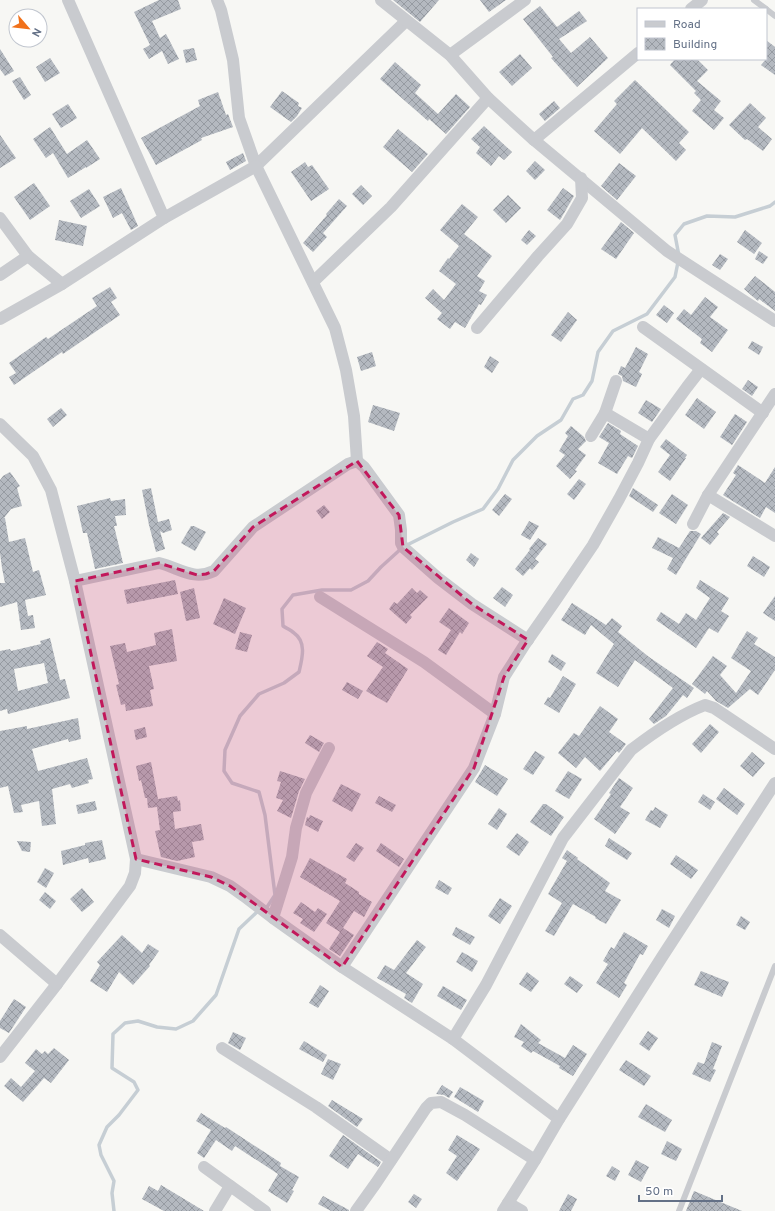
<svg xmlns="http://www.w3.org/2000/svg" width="775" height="1211" font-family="Overpass,sans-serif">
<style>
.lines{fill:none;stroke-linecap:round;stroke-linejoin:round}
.stream{stroke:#c6ced4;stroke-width:3.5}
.building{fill:url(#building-cross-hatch);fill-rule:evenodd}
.service{stroke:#c9cbcf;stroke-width:6}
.minor{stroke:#c9cbcf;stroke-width:12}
.marked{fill:#c2185b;fill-opacity:0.2;stroke:#c2185b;stroke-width:3;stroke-dasharray:8 5;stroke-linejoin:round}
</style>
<defs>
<pattern id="building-cross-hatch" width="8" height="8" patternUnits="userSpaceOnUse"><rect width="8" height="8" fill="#b4b9c0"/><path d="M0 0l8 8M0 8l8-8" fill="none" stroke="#969ba2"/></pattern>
</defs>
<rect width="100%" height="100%" fill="#f7f7f4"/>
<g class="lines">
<g class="stream">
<polyline points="679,256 675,235 684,224 707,216 735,217 770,206 775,202"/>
<path d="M264,908L267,907L275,895L265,815L259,792L232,783L224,771L225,750L240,716L259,694L284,683L299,672C302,659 307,642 294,633C291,630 286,628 283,626L282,609L293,595L322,590H351L368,581L381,567L403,547L453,522L483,509L498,489L513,460L537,436L561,420L573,399L583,395L592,381L598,352L613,331L647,314L675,277L678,262"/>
<polyline points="114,1211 112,1193 114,1181 101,1155 99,1145 107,1127 119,1115 138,1090 134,1082 112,1068 113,1034 125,1023 138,1021 157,1027 176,1029 193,1021 216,995 239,929 258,911"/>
</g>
</g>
<g class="building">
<polygon points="159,0 178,0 181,9 152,21 160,38 166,34 179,59 168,64 162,51 149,59 143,49 150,45 134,12"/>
<polygon points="393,0 439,0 420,22"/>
<polygon points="480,0 506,0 489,12"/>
<polygon points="540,6 557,27 579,11 587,21 559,39 571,53 590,37 608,58 577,87 551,58 553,57 523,19"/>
<polygon points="766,40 775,47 775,75 761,65 766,59"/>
<polygon points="194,48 197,60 186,63 183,50"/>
<polygon points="0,49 14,71 5,76 0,69"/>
<polygon points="520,54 532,68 512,86 499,72"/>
<polygon points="50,58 60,73 45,82 36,67"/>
<polygon points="675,59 697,59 708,70 697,81 721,101 714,110 724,118 714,130 692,111 701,100 694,93 696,91 670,65"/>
<polygon points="395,62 421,85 415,93 438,114 456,94 470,107 446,134 429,119 428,121 380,79"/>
<polygon points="20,77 31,95 24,100 12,81"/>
<polygon points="635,80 689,132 679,143 686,150 676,161 642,128 620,154 594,131 617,104 614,101"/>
<polygon points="282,91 299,103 298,106 302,108 297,116 291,122 270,107"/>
<polygon points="218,92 226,115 228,114 233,127 201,138 202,140 156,165 141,138 200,106 198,100"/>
<polygon points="554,101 560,108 545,121 539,114"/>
<polygon points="750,103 766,118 758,127 772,139 763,151 747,139 745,140 729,125"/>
<polygon points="68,104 77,118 61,128 52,114"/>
<polygon points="484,126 512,152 504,160 499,156 491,166 476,153 480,147 471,139"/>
<polygon points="50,127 67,154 87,140 100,159 86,168 86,167 68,178 53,153 46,158 33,139"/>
<polygon points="398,129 428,154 412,172 383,147"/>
<polygon points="0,135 16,158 0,168"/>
<polygon points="243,153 246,161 230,170 226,162"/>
<polygon points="535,161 545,170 535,180 526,171"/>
<polygon points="305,162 308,167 312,165 329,189 311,201 291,172"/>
<polygon points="619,163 636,176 617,200 601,186"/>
<polygon points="34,183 50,206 30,220 14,197"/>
<polygon points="361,185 372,196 363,205 352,194"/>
<polygon points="121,188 138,226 131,230 122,213 113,218 103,197"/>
<polygon points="563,188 574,196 560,220 547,210"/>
<polygon points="89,189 100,206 81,218 70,201"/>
<polygon points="508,195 521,208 506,223 493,210"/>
<polygon points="339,199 347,206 323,233 327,237 313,252 303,243 327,215 326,214"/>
<polygon points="462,204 478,217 464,234 492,256 477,276 485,281 479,291 487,295 481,305 479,304 465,328 455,322 450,329 437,319 442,313 425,298 433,289 444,300 456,284 439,271 448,258 449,259 459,246 440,230"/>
<polygon points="59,220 87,226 83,246 55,240"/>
<polygon points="621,222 634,233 616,259 601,249"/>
<polygon points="529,230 536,236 527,245 521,240"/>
<polygon points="745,230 762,243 754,254 737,242"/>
<polygon points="759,251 768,257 763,264 755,259"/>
<polygon points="720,254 728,259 720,270 712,265"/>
<polygon points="755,276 775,292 775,311 759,299 758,301 744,289"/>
<polygon points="110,287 117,298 111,302 120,315 63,354 62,352 14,385 9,377 16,373 9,363 46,337 48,339 97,306 92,298"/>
<polygon points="705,297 718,307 710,317 728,330 712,352 700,343 702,339 676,319 684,309 691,315"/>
<polygon points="664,305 674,313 667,323 656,315"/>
<polygon points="568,312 577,320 561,342 551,335"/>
<polygon points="752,341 763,347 759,355 748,348"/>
<polygon points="636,347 648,354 639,372 642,374 636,387 623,381 622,376 618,374 621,366 625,368"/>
<polygon points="372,352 376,366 361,371 357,357"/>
<polygon points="490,356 499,362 492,373 484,367"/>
<polygon points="748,380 758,387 752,396 742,389"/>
<polygon points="697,398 716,412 704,429 685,415"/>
<polygon points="646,400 661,409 652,422 638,413"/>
<polygon points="373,405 400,413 394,431 368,422"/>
<polygon points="61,408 67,415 53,427 47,419"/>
<polygon points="735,414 747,422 732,445 720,437"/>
<polygon points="608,423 621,431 620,434 638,446 632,458 628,456 617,474 598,463 609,443 599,437"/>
<polygon points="571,426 584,437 586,441 578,449 586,455 575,470 577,471 570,479 556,466 565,455 559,451 568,436 565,433"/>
<polygon points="666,439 687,455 685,458 686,458 670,481 658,472 670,455 660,447"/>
<polygon points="738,465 765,483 775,467 775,513 766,507 760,518 723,495 736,475 733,473"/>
<polygon points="10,472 20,486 17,488 22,506 11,509 4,518 5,518 9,542 25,538 33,572 39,570 46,595 25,600 28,616 33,615 35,628 21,630 17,602 0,607 0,583 5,583 2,568 0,553 0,480 3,476"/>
<polygon points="579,479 586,484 574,500 567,494"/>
<polygon points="151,488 158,522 169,519 172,530 163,533 160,531 165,549 156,552 149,525 142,490"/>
<polygon points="633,488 658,505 653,512 629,496"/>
<polygon points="505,494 512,499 499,516 492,510"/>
<polygon points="672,494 688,505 676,524 659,513"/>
<polygon points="110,498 111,501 125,499 126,515 115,516 117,526 114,526 123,563 95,569 87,533 83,533 77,506"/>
<polygon points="324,505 330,512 322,519 316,511"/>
<polygon points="723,513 730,517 717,532 719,534 710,545 701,538"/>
<polygon points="529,521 539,526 530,540 521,535"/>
<polygon points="191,526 194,526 206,532 195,551 181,543"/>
<polygon points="690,531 696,531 701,534 676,575 667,569 673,558 652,548 658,537 679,548"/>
<polygon points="538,538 547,544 535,559 539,562 532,570 530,568 523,576 515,569 530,550 529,549"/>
<polygon points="471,553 479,559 474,567 466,560"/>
<polygon points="753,556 770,567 764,577 747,566"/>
<polygon points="175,580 178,594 127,604 124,590"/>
<polygon points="700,580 729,598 721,611 729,616 718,633 709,628 696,648 656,620 661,612 679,624 686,613 696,620 710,598 696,588"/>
<polygon points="502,587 513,595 505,607 493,598"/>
<polygon points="194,588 200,618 186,621 180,592"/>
<polygon points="412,588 417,593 420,590 428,597 410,615 412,617 406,624 389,609 394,602 397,604"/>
<polygon points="775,596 775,621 763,613"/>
<polygon points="224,598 246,608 235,634 213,624"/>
<polygon points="572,603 606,625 612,618 622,626 618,632 649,657 694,688 687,698 683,695 666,716 654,724 649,719 673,688 635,660 618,687 596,673 614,644 591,625 585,635 561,620"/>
<polygon points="449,608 469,623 462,634 460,632 446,655 438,650 451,630 439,622"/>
<polygon points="172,629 177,661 149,666 154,689 150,690 153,706 126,711 125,704 121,705 116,685 119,684 110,646 125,643 127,652 156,645 154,633"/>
<polygon points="747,631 758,638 754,644 775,657 775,670 758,695 750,689 728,708 716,701 707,691 705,694 692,684 713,656 727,666 720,675 736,693 751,671 731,658"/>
<polygon points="240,632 252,635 247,652 235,649"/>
<path d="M50,638L60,680L65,679L70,698L8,714L7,709L0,711V651L10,649L11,651L41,644L40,641ZM44,663L48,683L18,691L14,669Z"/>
<polygon points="377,642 388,649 385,653 408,669 387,703 366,691 383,667 367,656"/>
<polygon points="552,654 566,663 561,671 548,662"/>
<polygon points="563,676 576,684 559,713 544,704 548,697 550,698"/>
<polygon points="347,682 363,691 358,699 342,690"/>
<polygon points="600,706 618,719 609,732 626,744 619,753 617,751 600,771 585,757 576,768 558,753 574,733 579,736"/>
<polygon points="78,718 81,739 69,742 68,739 32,749 38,771 87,758 93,779 88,780 89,783 72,788 70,784 52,789 56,824 42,826 39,801 21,805 23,812 14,813 8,786 0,788 0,731 27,726 27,729"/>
<polygon points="710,724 719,732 701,753 692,744"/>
<polygon points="145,727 147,737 136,740 134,730"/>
<polygon points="310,735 324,743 319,752 305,743"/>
<polygon points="535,751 545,757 533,775 523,769"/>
<polygon points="752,752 765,763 753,777 740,766"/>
<polygon points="151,762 158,799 177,796 178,801 180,800 181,811 173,812 175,829 201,824 204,840 192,842 195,857 177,861 161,857 155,831 160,830 157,807 148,808 147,798 145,798 141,780 139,781 136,766"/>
<polygon points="485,765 508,779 497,796 475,782"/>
<polygon points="280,771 305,779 299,791 291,818 277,811 283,800 276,798 281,782 277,781"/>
<polygon points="568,771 582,779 569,799 555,791"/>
<polygon points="619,778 633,788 620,807 630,813 615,834 594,819 611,794 609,793"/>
<polygon points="341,784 361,794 352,812 332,801"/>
<polygon points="724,788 745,804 737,815 716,799"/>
<polygon points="703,794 715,802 710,810 698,802"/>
<polygon points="379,796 396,805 392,812 375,803"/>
<polygon points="95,801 97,810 78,814 76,805"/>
<polygon points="543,804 546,804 564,817 551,836 530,822"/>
<polygon points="655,807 668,815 660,828 645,820 651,810 653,811"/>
<polygon points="499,808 507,814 497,830 488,824"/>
<polygon points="310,815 323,821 318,832 305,825 307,817 309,818"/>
<polygon points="517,833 529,842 519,856 506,847"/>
<polygon points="609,838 632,853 627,860 605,846"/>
<polygon points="102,840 106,859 89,863 88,858 63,865 61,851 85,845 85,843"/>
<polygon points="17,841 31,842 30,852 22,851"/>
<polygon points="356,843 364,848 354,862 346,857"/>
<polygon points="381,843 404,859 399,867 376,851"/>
<polygon points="567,850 578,858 577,859 610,883 605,891 621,900 606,924 595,918 596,917 573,904 554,936 545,931 562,903 548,894 567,861 562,858"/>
<polygon points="676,855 698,870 691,879 670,864"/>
<polygon points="310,858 347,879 345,883 359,892 359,894 372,902 364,917 354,911 343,928 354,935 340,956 329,949 340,932 326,923 340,901 300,877"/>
<polygon points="45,868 54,873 46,888 37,882"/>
<polygon points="439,880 452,888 448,895 435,888"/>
<polygon points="82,888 94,902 82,912 70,899"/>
<polygon points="45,892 56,901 50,909 39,900"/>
<polygon points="500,898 512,906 500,924 488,916"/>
<polygon points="301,902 315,912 318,908 327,914 314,932 300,923 303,919 293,913"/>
<polygon points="662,909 675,916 669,928 656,920"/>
<polygon points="741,916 750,922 745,930 736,925"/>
<polygon points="456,927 475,937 470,945 452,935"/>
<polygon points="624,932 648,946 643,955 640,954 624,983 627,985 619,998 596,983 608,964 603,961 611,947 614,949"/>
<polygon points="122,935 142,953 148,944 159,951 149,965 150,966 133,985 119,972 107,992 90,981 100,965 97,962"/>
<polygon points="417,940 426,947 406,973 423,984 412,1003 404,998 406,994 377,978 385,965 394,970"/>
<polygon points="462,952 478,961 472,972 456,962"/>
<polygon points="701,971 729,982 722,997 694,985"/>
<polygon points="527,972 539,981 531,992 519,984"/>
<polygon points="570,976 583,985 577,993 564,984"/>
<polygon points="320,985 329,991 318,1008 309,1003"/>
<polygon points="443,986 467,1000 461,1010 437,996"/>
<polygon points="14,999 26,1007 9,1033 0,1028 0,1021"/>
<polygon points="521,1024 541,1040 538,1043 565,1058 573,1045 587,1054 573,1076 559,1068 560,1066 533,1051 531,1053 521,1046 524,1042 514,1037"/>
<polygon points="648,1031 658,1038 649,1051 639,1044"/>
<polygon points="233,1032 246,1038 240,1050 228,1043"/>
<polygon points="304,1041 327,1055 323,1062 299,1049"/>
<polygon points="712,1042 722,1046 713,1069 716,1070 710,1082 692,1074 698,1062 704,1064"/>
<polygon points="54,1048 69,1060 51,1083 44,1078 23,1102 4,1086 11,1078 21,1087 35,1071 25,1063 36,1049 42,1054 45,1051 48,1054"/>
<polygon points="328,1059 341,1064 333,1080 321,1074"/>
<polygon points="626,1060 651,1076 644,1086 619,1070"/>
<polygon points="442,1085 453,1092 449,1098 444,1095 436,1094"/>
<polygon points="460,1087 484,1101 478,1112 454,1097"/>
<polygon points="332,1100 363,1119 357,1127 328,1106"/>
<polygon points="646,1104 672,1120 665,1132 638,1117"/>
<polygon points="201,1113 225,1128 226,1127 281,1163 280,1166 299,1177 292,1190 294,1191 287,1203 268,1191 278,1174 235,1146 232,1151 216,1140 204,1158 197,1153 211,1130 196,1121"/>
<polygon points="343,1135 381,1162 378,1167 358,1154 348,1169 329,1156"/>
<polygon points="457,1135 480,1149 457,1181 446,1173 457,1156 448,1150"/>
<polygon points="667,1141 682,1149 676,1161 661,1154"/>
<polygon points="636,1160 649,1167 641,1182 628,1175"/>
<polygon points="612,1166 620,1171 615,1181 606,1176"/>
<polygon points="161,1185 204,1211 164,1211 142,1199 149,1186 158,1191"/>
<polygon points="694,1191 742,1211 686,1211"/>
<polygon points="414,1194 422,1199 416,1208 408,1202"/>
<polygon points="568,1194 577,1199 571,1211 559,1211"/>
<polygon points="323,1196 349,1210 349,1211 331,1211 318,1204"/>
</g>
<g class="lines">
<g class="service">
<polyline points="754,0 766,9"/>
<polyline points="766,9 775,16"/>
<polyline points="679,1211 775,966"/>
</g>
<g class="minor">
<polyline points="217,0 221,10 233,60 239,118 256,166 406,21"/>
<polyline points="381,0 450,55 488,98 534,140 638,53"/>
<polyline points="691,9 702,0"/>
<polyline points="450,55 525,0"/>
<polyline points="534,140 667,251 775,321"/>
<polyline points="0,218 28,256 62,284"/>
<polyline points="164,218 256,166 335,328 346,370 354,416 357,461"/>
<polyline points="0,275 28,256"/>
<polyline points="313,282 391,207 488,98"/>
<polyline points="0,319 62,284 164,218 68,0"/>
<polyline points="643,327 763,413"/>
<polyline points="477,328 538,256 567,224 582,198 581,178"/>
<polyline points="605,413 616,381"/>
<polyline points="0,424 33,456 51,490 75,581 136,859 135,873 130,886 57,984 0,1057"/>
<polyline points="591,436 605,413 649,439"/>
<polyline points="708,495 775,536"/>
<polyline points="693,524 708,495 775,394"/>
<path d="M75,581L159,563C180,568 193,581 214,571L253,527L348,464L357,461L364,467L399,515L401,530V543L403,547L438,578L472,604L528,640"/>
<polyline points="320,597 424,662 495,714"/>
<polyline points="136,859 211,877 230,886 244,896 273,918 342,967 453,1039 559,1119"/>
<polyline points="273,918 292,857 296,828 306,793 329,748"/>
<polyline points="0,935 57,984"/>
<polyline points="342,967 474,768 495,714 504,677 525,644 555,601 593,545 619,499 638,463 649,439 687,387 701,369"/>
<path d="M453,1039L486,985L563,838L631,750C653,733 679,715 705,705L714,708L723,714L775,749"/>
<polyline points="222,1048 316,1107 391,1160"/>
<polyline points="204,1167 265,1211"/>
<polyline points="508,1203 522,1211"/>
<polyline points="215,1211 230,1186"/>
<polyline points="356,1211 376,1183 426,1108 431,1103 441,1102 465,1115 535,1160"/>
<polyline points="503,1211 535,1160 559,1119 662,957 775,783"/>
</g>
</g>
<path class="marked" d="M357,461L399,515L403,547L472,604L528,640L504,677L474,768L342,967L230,886L211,877L136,859L75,581L159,563L197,575L206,574L214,571L253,527Z"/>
<rect x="637" y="8" width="130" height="52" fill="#ffffff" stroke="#c1c6cf"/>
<rect x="645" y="21" width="20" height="6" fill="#c9cbcf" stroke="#c1c6cf"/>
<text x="673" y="28" font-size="12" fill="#647187">Road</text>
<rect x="645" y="38" width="20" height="12" fill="url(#building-cross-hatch)" stroke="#c1c6cf"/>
<text x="673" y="48" font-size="12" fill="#647187">Building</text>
<g transform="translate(28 28) rotate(118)"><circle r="19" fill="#ffffff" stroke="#c1c6cf"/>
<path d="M0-3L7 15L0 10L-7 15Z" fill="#f1711a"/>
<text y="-6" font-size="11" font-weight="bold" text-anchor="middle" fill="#647187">N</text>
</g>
<path d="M639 1195v6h83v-6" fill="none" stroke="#647187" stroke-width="2"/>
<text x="645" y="1195" font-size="12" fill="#647187" stroke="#ffffff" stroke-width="3" paint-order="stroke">50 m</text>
</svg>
